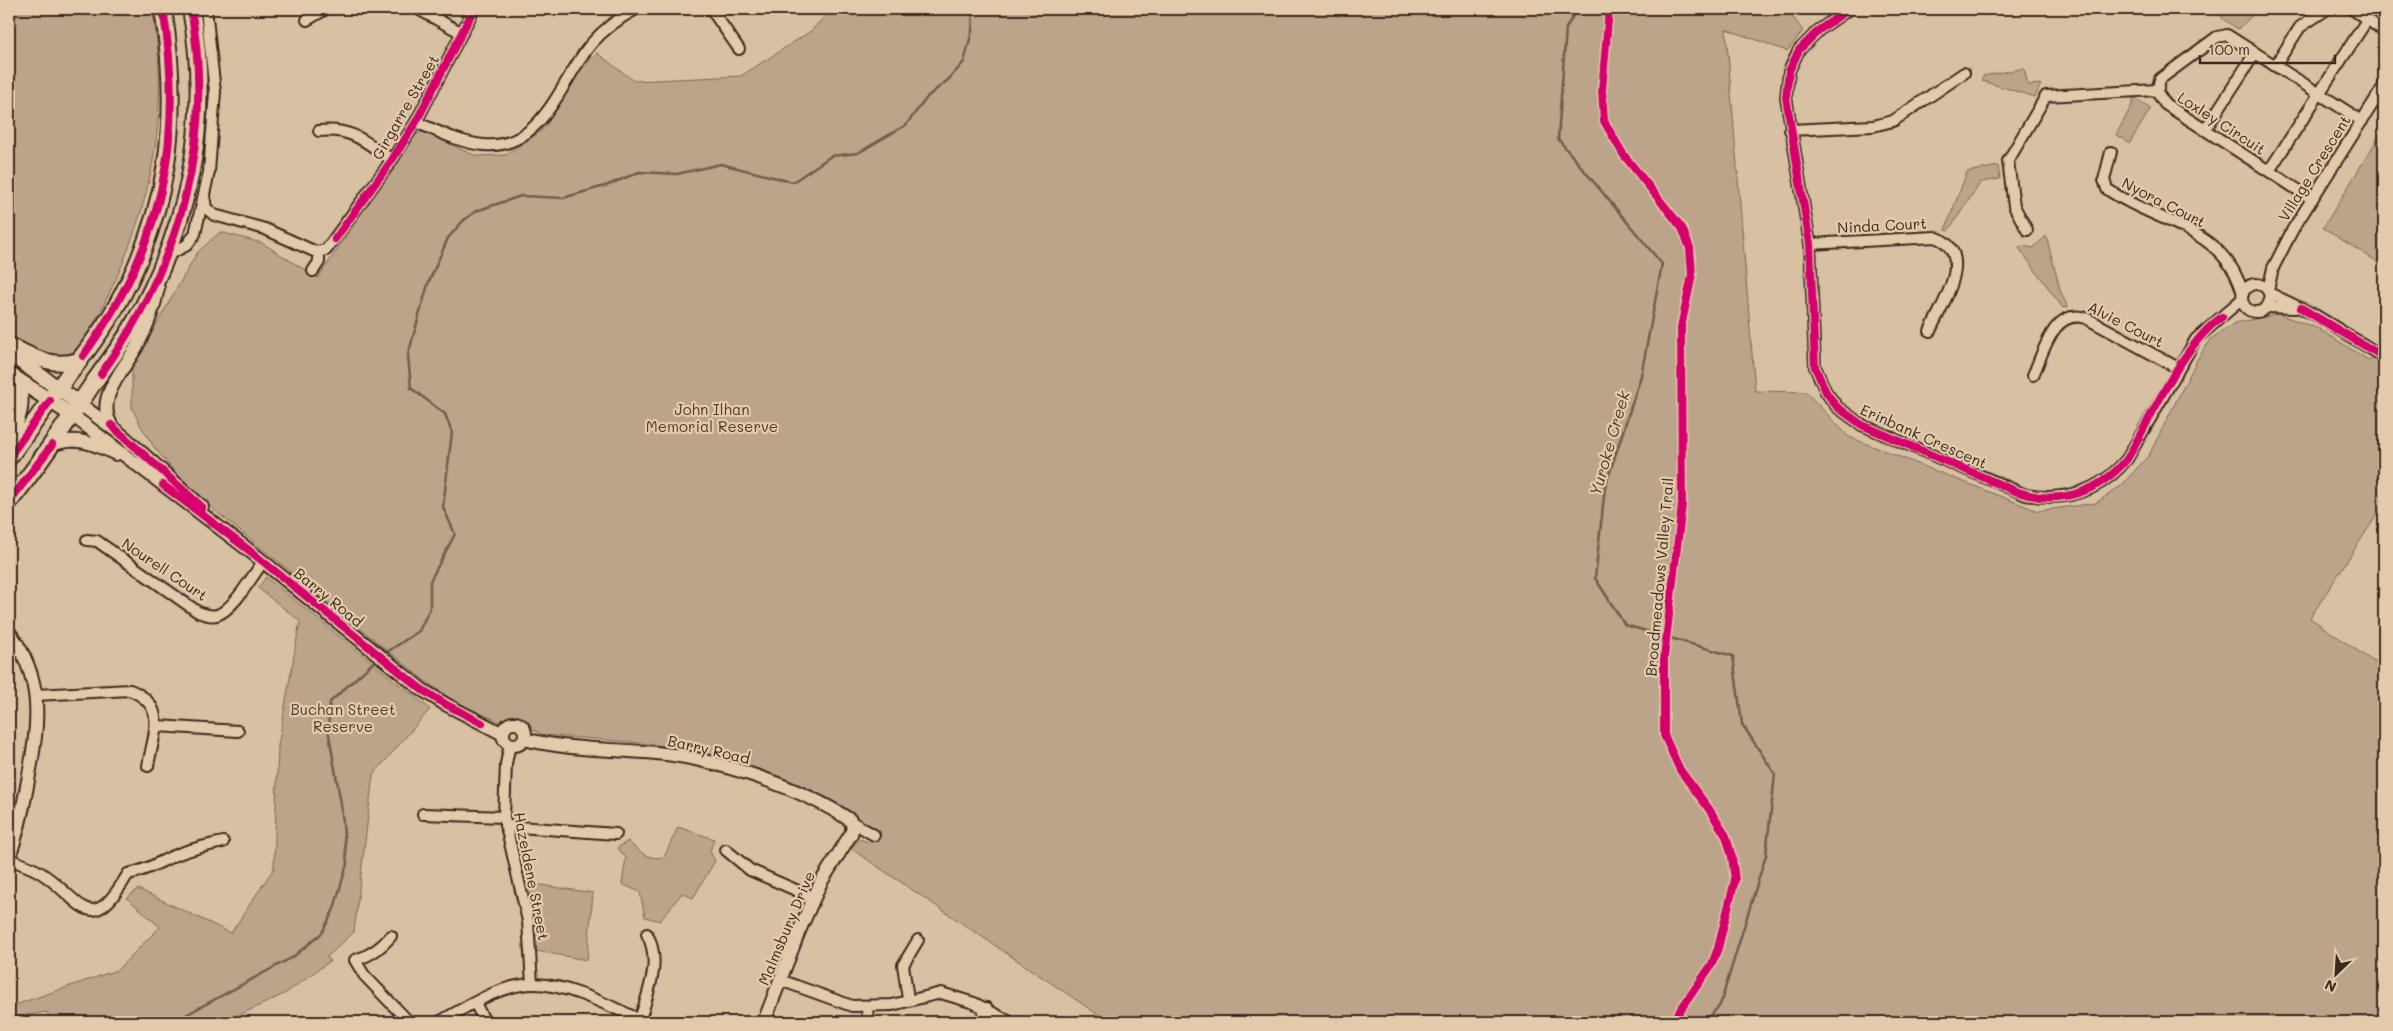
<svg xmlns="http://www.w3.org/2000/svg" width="2393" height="1031" font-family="Mali,sans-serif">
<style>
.green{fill:#bba48a;stroke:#7b6754}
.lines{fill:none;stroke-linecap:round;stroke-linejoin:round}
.stream{stroke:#705d4b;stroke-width:2.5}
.minor-casing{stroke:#3b2a1e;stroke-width:14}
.tertiary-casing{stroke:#3b2a1e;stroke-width:16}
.secondary-casing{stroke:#3b2a1e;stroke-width:18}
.primary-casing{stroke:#3b2a1e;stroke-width:20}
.minor{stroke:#e2caab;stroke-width:10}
.tertiary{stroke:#e2caab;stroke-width:12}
.secondary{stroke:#e2caab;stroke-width:14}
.primary{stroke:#e2caab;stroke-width:16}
.cycleway-casing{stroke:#e2caab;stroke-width:11}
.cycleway{stroke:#d6006c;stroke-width:8}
.labels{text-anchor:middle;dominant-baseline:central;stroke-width:4.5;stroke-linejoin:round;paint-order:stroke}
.street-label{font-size:15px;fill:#3b2a1e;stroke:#e2caab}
.park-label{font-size:15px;fill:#4e3c2e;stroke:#e2caab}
.water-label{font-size:16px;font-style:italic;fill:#4d3b2d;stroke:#e2caab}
</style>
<rect width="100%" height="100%" fill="#d8c0a3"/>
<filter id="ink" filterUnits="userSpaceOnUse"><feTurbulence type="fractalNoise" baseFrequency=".02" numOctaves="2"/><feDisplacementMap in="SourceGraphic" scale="10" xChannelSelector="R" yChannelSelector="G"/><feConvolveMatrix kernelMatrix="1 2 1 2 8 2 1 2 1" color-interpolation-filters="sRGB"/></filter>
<g filter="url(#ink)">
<g class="green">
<path d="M9,9H152C172,116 150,214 101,310C93,325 82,351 64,356C47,361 22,345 9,335Z"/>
<path d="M831,9H1787L1803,31L1787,51L1726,29L1755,391L1806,392L1849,437L2038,511L2096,503L2121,486L2149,455L2198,358L2212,338L2235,323L2278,314L2319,329L2370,361L2384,340V504L2310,618L2384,669V1022H1109L850,848L860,839L871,843L878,830C825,798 768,771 707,755C655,741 598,740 544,735C525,728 523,716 502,723L452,700L424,680L213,509L181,479L154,447L141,426L132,408V367L197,253L220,232L262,243L318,278L414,135L423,132L476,156L505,155L544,129L581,70L597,53L634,81L741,76L811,31Z"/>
<polygon points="2216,9 2259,9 2238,29 2224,20"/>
<polygon points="2024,68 2028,85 2041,84 2035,97 1982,81 1983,76"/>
<polygon points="2133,97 2151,108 2129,144 2123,138 2116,135 2133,103"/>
<polygon points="2384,128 2384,266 2323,228"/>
<polygon points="1998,166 2000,179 1981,182 1948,231 1945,230 1967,172"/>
<polygon points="2046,236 2061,293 2068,307 2063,308 2019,248 2023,246 2033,248"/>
<polygon points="266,577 430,709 373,775 354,932 327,957 330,961 286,993 225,1022 51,1022 47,1012 9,1018 9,1007 117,970 160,927 127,898 138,889 231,933 274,868 278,746 300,621 258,588"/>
<path d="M678,827L714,839L710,851L715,861L693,898L682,893L660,921L645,917L640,892L622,884L626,858L617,848L628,841C639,852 648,860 664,857Z"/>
<polygon points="528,883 593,893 587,960 536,951"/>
</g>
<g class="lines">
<g class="stream">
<polyline points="1577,9 1566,28 1558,139 1662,264 1641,376 1605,487 1595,578 1625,625 1733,656 1742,724 1775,774 1766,855 1720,1005 1705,1022"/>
<polyline points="384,654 419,631 430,608 430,581 455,534 443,507 452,432 445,414 411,388 408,355 428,284 448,238 463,221 476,211 521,196 563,198 608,185 639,172 677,174 721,164 793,182 831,156 858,153 906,125 928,96 948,80 964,62 972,31 973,9"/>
<polyline points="173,1022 293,957 322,933 334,909 347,864 341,804 328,729 330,702 377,659"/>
</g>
<g class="minor-casing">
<g id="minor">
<polyline points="418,9 462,33"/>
<polyline points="711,9 739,49"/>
<path d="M1849,9L1819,30L1799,50L1789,71L1786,97L1810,244L1815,367L1826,392L1837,407L1862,425L2026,495C2067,502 2101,491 2127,459L2196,339L2242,299"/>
<polyline points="2352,9 2384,31"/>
<polyline points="307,20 326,9"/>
<polyline points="2275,66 2300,27 2327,9"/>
<path d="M416,122C437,131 460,143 484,145C543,150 561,80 591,44C604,29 619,18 636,9"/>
<polyline points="1790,130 1873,126 1893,121 1964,73"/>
<polyline points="2205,130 2255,53"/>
<path d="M319,131C351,127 366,142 392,160"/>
<path d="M2111,152L2104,180L2107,189C2156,224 2225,226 2243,294"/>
<polyline points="2269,171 2367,20"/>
<polyline points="204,195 206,208 214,215 265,229 316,252 326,250 392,160 416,122 474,9"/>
<polyline points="2312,199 2165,104 2157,92 2160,79 2217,37 2227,35 2362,121"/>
<polyline points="2027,230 2014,206 2008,161 2046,96 2157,90"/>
<path d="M1810,244L1935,237C1977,253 1942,304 1930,331"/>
<polyline points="166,256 187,245 195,234 209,172 215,92 206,9"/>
<polyline points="313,271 319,262 319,253"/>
<circle cx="2256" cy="298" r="14"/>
<polyline points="2268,290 2273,268 2293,229 2384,86"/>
<polyline points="2269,293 2315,315 2384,357"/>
<polyline points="2267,307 2295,308"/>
<path d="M2033,375C2044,352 2053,308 2086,318L2178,368"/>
<path d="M87,540L97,541L198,612C204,614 210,617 217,615C234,609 252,576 263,562"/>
<path d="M36,695L130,690C169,706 153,735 148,766"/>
<polyline points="157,726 238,731"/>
<polyline points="510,744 506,764 504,817 528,921 532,984"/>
<polyline points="423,814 504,817"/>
<polyline points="852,822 874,835"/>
<polyline points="505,826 616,834"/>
<polyline points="726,850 750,870 814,898"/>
<path d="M9,859C19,863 32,867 41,873C83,900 89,940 128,874C145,871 156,864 171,857C188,849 205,846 223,842"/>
<path d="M391,936C381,948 370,956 355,960L364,975L409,1022"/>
<polyline points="780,980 852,1006 892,1005 941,993 974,1003 1010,1022"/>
<polyline points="908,999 903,965 918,940"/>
<polyline points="475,1003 485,1022"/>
<polyline points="867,1007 868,1022"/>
<path d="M640,1020C648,991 662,962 647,934"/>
<path d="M439,1022C467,1007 499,985 532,984C566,983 614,1008 645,1022"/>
<polyline points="980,1022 987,1008"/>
</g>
</g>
<g class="tertiary-casing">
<g id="tertiary">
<polyline points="80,404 123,436 202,507"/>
<polyline points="72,415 250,551 421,689 445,704 503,734"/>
<path d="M111,425C95,397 124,370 137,346C146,329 154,308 158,288"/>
<path d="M52,445C75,435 95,444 116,454"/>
<path d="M9,632C44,679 39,721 29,775C24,804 19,830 9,857"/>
<circle cx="514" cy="734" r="11"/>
<path d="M524,739C568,750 611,749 656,753C714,758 802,788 850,820L853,827L851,834L821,882L799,931L764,1022"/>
</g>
</g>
<g class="secondary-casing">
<g id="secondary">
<path d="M12,346C35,358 53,368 79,360"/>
<polyline points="9,353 80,404"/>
<polyline points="9,374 72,415"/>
<path d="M9,442C18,418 26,404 16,379"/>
</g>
</g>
<g class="primary-casing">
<g id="primary">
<path d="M9,457C29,430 49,402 69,374C84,354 100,334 113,312C169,215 181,119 163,9"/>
<path d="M9,502C39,465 65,425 92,385C105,366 119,349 131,329C188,230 212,122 191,9"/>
</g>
</g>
<use href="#minor" class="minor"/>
<use href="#tertiary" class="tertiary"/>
<use href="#secondary" class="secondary"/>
<use href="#primary" class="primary"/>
<g class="cycleway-casing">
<g id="cycleway">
<polyline points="1609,9 1602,90 1604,121 1623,154 1682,228 1690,248 1692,275 1681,327 1682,505 1664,657 1664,735 1680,770 1709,809 1726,836 1732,857 1735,880 1718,948 1712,964 1672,1022"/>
<path d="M1849,9L1819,30L1799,50L1789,71L1786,97L1810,244L1815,367L1826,392L1837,407L1862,425L2015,491C2057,506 2098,494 2127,459C2151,418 2183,343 2222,317"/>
<polyline points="335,239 392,160 416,122 474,9"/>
<polyline points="2301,308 2384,357"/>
<path d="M83,356C162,247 185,141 163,9"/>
<path d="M101,374C179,265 215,142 191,9"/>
<polyline points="111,425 202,507"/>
<polyline points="9,457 50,401"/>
<polyline points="163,485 250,551 421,689 445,704 482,723"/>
<polyline points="9,502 52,445"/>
</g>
</g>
<use href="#cycleway" class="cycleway"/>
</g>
</g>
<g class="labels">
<g class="street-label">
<text transform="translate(405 107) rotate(-60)">Girgarre Street</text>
<text transform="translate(2222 123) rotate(33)">Loxley Circuit</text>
<text transform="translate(2314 168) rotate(-58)">Village Crescent</text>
<text transform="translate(2164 202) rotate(27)">Nyora Court</text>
<text transform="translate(1882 225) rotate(-3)">Ninda Court</text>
<text transform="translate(2126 324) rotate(27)">Alvie Court</text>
<text transform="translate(1924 436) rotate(24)">Erinbank Crescent</text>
<text transform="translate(165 569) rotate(34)">Nourell Court</text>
<text transform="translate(1659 577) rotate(-85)">Broadmeadows Valley Trail</text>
<text transform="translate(329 597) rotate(39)">Barry Road</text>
<text transform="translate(709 749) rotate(13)">Barry Road</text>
<text transform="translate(532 876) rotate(79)">Hazeldene Street</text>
<text transform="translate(786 928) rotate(-67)">Malmsbury Drive</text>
</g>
<g class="park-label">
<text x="712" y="409">John Ilhan<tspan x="712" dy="17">Memorial Reserve</tspan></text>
<text x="343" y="709">Buchan Street<tspan x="343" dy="17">Reserve</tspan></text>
</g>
<g class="water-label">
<text transform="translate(1609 443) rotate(-74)">Yuroke Creek</text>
</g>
</g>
<rect width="2393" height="1031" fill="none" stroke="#e2caab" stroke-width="30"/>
<rect x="15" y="15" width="2363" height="1001" fill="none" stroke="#3b2a1e" stroke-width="2" filter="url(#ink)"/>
<g transform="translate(2336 974) rotate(205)" stroke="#e2caab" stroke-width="4" paint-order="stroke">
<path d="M0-4L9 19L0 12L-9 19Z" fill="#3b2a1e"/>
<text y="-8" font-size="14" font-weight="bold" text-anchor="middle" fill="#3b2a1e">N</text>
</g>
<path d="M2200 55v8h135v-8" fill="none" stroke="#3b2a1e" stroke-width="2.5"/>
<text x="2208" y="55" font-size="15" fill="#3b2a1e" stroke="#e2caab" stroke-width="4" paint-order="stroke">100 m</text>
</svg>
